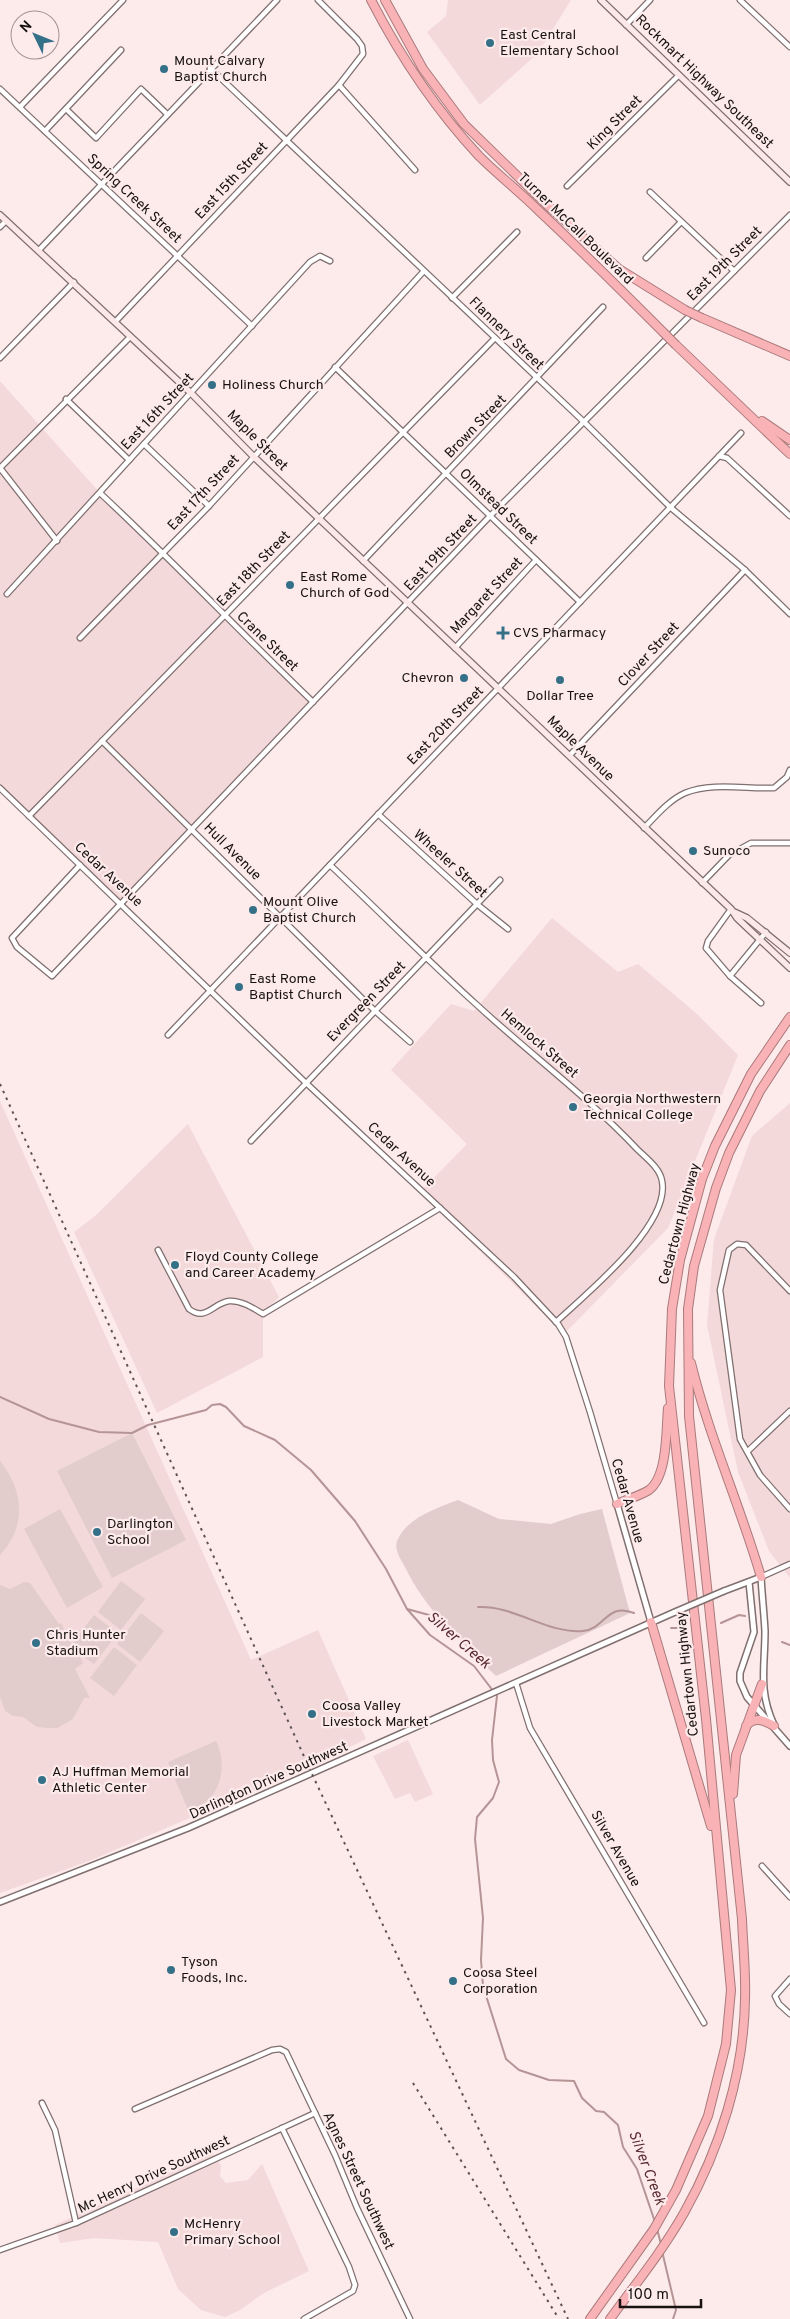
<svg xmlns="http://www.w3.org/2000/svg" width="790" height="2319" font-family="Overpass,sans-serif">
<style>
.built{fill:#f4d9da}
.green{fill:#e2cccc}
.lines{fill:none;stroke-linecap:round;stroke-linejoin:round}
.stream{stroke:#b59495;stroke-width:2}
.minor-casing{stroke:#7f6f6f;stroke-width:7}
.tertiary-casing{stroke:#7f6f6f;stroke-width:8}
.secondary-casing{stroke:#7f6f6f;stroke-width:8}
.motorway-casing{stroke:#aa7a7c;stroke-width:10}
.minor{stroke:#fff;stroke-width:4.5}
.tertiary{stroke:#fff;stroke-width:5}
.secondary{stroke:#fde8e9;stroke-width:5.5}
.motorway{stroke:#f9b3b6;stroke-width:8}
.rail{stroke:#5c5252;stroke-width:2;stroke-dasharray:2.5 5;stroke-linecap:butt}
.tertiary-bridge-casing{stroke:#7f6f6f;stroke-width:8;stroke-linecap:butt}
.motorway-bridge-casing{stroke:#aa7a7c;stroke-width:10;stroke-linecap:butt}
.tertiary-bridge{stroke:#fff;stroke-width:5}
.motorway-bridge{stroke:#f9b3b6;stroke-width:8}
.poi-dot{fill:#347088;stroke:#fdeaeb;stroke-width:2}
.labels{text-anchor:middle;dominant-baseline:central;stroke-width:4.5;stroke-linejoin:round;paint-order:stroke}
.poi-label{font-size:14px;fill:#171111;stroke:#fdeaeb;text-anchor:start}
.street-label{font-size:14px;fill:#171111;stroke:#fdeaeb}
.water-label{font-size:15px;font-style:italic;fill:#58292d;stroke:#fdeaeb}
</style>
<rect width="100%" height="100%" fill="#fdeaeb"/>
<g class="built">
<polygon points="448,0 571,0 538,53 480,105 427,32 446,16"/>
<polygon points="0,381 100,493 313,702 122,904 0,786"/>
<polygon points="552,918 618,972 638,964 697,1014 738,1055 668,1228 564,1334 420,1192 467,1144 391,1070 451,1004 474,1011"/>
<polygon points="0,1101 251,1660 318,1630 366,1739 305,1769 89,1861 0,1893"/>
<polygon points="790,1103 790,1578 769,1551 738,1472 707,1325 714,1239 752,1136"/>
<polygon points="188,1124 279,1297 263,1314 263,1357 157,1413 74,1232 95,1216"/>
<polygon points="408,1740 433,1794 415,1802 410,1793 395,1799 373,1756"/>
<polygon points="213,2153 221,2166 220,2176 226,2183 248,2180 262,2164 309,2271 264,2293 240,2310 225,2317 201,2310 178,2289 158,2242 94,2238 60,2243 55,2225"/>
</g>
<g class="green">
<polygon points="132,1433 186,1540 112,1578 57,1471"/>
<path d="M0,1461C24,1491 27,1526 0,1555Z"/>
<path d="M458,1500L499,1519L551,1524L580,1514L602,1509L630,1613L496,1676C462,1642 426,1611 405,1567C400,1558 393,1549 398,1539C408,1517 438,1508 458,1500Z"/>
<polygon points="60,1509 103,1587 67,1608 24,1529"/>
<polygon points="121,1581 145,1599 121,1630 98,1612"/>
<polygon points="24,1582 30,1583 59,1624 61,1623 72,1644 94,1615 118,1633 94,1664 77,1652 83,1663 75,1669 90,1698 84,1698 73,1719 57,1728 48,1728 37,1727 23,1717 13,1716 5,1711 0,1697 0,1585 10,1589"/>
<polygon points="141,1613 164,1631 140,1662 117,1644"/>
<polygon points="114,1647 137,1665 114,1696 90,1678"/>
<path d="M216,1741C229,1766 220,1804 188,1810L168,1762Z"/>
</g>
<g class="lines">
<g class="stream">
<polyline points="0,1397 49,1419 99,1432 132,1433 148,1425 206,1410 212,1405 220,1404 226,1407 244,1426 275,1440 311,1470 355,1521 386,1569 407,1609 430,1635 474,1666 497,1696 492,1740 493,1760 499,1782 493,1798 477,1817 475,1839 483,1918 481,1960 483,1986 506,2059 519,2070 549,2080 574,2081 582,2098 596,2111 604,2112 618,2125 623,2147 637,2169 655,2222"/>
<path d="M478,1607C514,1605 547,1634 583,1631C605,1629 607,1602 634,1613"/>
<polyline points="407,1609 429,1615"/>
<polyline points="721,1623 739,1615 745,1616"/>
<polyline points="671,1628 686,1628"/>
<polyline points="782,1642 790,1645"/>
<polyline points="657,2229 661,2244"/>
<polyline points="662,2251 676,2310 673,2319"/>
</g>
<g class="minor-casing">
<g id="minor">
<polyline points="740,0 790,47"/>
<polyline points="626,25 650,0"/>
<polyline points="210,68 584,422 670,507 745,570 790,614"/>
<polyline points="339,85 415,170"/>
<polyline points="0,89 252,326"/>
<polyline points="20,107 123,0"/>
<polyline points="66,109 96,138 141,89 167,114"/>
<polyline points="45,131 121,50"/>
<polyline points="567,186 679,75"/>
<polyline points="650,192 734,271"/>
<polyline points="0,227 6,221"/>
<polyline points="39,250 277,0"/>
<polyline points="646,258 681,222"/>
<polyline points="452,298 517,232"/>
<polyline points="115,322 339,85 363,54 362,46 357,39 318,0"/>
<polyline points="0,358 74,282"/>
<polyline points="335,367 580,602"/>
<polyline points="66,399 129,460"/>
<polyline points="144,444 209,506"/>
<polyline points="719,456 727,458 790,516"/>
<path d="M100,493C173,561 241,633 313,702"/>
<polyline points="57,541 0,468 130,337"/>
<polyline points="363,561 603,307"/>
<polyline points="7,594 310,262 320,256 330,261"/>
<polyline points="80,638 209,506 423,272"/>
<polyline points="455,648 536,560"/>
<polyline points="102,741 374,1010 410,1042"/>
<polyline points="570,755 745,570"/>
<polyline points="0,788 305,1082 514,1277 558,1324 566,1337 590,1412 617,1504"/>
<polyline points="378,814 478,905 508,929"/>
<polyline points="29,816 495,338"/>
<path d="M644,828C656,816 669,800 685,793C711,782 746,789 774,788L787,777L790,770"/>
<polyline points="80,865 12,938 17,947 52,976 490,516 790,215"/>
<path d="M330,865C379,911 427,960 477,1005C530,1054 588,1097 637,1149C646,1158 660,1168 662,1181C671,1225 586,1294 556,1322"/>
<polyline points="702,883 729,855 751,843 790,843"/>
<polyline points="731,909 708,941 706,948 730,976 761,1003"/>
<polyline points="730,976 766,932"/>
<polyline points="168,1035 741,433"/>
<polyline points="251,1141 500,880"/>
<path d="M158,1250L189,1309C206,1322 213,1303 229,1301C241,1300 253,1308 263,1314L440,1208"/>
<polyline points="790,1291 746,1245 737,1244 729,1250 720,1290 740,1439 760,1475 790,1509"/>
<polyline points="748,1451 790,1411"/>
<polyline points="761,1577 790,1564"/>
<polyline points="516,1683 530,1728 704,2023"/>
<polyline points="762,1866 790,1897"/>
<polyline points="790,1979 775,1996 779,2004 790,2014"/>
<polyline points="42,2103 55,2130 76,2223"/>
<polyline points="135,2109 272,2050 280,2049 286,2052 335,2155 357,2208 410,2319"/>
<polyline points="282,2128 349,2267 355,2285 353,2291 304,2319"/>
<polyline points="0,2250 76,2223 315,2113"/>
</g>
</g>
<g class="tertiary-casing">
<g id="tertiary">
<polyline points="617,1504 651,1622"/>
<polyline points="749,1582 754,1632 740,1673 740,1681 747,1697 790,1746"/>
<path d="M724,1591L761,1577C762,1595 764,1613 765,1631C765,1668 758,1690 774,1725"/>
<polyline points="0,1902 188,1828 675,1612"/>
</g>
</g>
<g class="secondary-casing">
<g id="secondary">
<polyline points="601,0 790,182"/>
<polyline points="0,215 191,393 253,456 731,909 737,918 790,968"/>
<polyline points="734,912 747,918 790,953"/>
</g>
</g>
<g class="motorway-casing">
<g id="motorway">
<path d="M371,0C400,56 436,110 479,156C498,175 519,191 538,210C581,250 622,291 663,332"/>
<polyline points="385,0 423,69 464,124 545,203 619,269 685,310"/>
<polyline points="702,318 790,356"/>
<polyline points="676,345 790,454"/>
<polyline points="762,421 790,440"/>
<path d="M691,1363C709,1437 740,1505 761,1577"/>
<path d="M617,1504C627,1499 640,1496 649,1490C668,1476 666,1429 668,1408"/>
<polyline points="651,1622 711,1826"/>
<path d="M746,1726C754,1716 764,1720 774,1726"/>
<polyline points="733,1794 736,1755 762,1684"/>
<polyline points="590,2319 654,2229 676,2190 708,2116 726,2044 731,1990 706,1719 669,1386 672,1309 680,1260 702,1179 715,1146 751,1074 790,1017"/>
<path d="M610,2319C635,2285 663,2250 684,2213C720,2149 744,2073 745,1999C746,1973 743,1946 742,1919L689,1416L688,1309L694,1266L716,1188L729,1153L760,1091L790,1045"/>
</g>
</g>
<use href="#minor" class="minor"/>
<use href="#tertiary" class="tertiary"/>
<use href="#secondary" class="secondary"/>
<use href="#motorway" class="motorway"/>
<g class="rail">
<polyline points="0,1084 312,1774 568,2319"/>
<polyline points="413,2083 559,2319"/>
</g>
<g class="tertiary-bridge-casing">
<polyline id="tertiary-bridge" points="675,1612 724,1591"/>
</g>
<g class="motorway-bridge-casing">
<g id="motorway-bridge">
<polyline points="685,310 702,318"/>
<polyline points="663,332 676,345"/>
</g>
</g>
<use href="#tertiary-bridge" class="tertiary-bridge"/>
<use href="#motorway-bridge" class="motorway-bridge"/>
</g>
<g class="poi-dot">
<circle cx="490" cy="43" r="5"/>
<circle cx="164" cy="69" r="5"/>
<circle cx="212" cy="385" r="5"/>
<circle cx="290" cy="585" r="5"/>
<path d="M500.5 625.5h5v5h5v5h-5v5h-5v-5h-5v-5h5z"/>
<circle cx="464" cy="678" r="5"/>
<circle cx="560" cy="680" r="5"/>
<circle cx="693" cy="851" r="5"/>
<circle cx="253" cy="910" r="5"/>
<circle cx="239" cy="987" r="5"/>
<circle cx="573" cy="1107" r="5"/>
<circle cx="175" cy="1265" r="5"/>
<circle cx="97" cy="1532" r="5"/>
<circle cx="36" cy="1643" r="5"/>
<circle cx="312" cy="1714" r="5"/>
<circle cx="42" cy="1780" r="5"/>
<circle cx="171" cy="1970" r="5"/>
<circle cx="453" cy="1981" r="5"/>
<circle cx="174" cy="2232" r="5"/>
</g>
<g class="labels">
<g class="poi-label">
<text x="500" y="35">East Central<tspan x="500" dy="16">Elementary School</tspan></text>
<text x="174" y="61">Mount Calvary<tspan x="174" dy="16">Baptist Church</tspan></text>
<text x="222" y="385">Holiness Church</text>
<text x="300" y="577">East Rome<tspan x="300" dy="16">Church of God</tspan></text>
<text x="513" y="633">CVS Pharmacy</text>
<text x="454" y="678" text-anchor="end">Chevron</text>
<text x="560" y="696" text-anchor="middle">Dollar Tree</text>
<text x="703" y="851">Sunoco</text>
<text x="263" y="902">Mount Olive<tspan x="263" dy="16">Baptist Church</tspan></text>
<text x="249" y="979">East Rome<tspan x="249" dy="16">Baptist Church</tspan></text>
<text x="583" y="1099">Georgia Northwestern<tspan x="583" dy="16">Technical College</tspan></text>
<text x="185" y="1257">Floyd County College<tspan x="185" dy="16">and Career Academy</tspan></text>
<text x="107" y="1524">Darlington<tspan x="107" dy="16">School</tspan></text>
<text x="46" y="1635">Chris Hunter<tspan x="46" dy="16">Stadium</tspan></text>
<text x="322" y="1706">Coosa Valley<tspan x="322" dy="16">Livestock Market</tspan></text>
<text x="52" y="1772">AJ Huffman Memorial<tspan x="52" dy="16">Athletic Center</tspan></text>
<text x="181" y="1962">Tyson<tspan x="181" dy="16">Foods, Inc.</tspan></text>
<text x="463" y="1973">Coosa Steel<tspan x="463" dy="16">Corporation</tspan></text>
<text x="184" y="2224">McHenry<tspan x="184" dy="16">Primary School</tspan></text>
</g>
<g class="street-label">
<text transform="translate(704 82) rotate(44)">Rockmart Highway Southeast</text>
<text transform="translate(615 123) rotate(-45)">King Street</text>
<text transform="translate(232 181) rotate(-47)">East 15th Street</text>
<text transform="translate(134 199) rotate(43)">Spring Creek Street</text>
<text transform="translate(575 229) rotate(44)">Turner McCall Boulevard</text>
<text transform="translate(725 264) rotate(-45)">East 19th Street</text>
<text transform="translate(506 334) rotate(44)">Flannery Street</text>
<text transform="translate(158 412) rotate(-47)">East 16th Street</text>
<text transform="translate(476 427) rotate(-46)">Brown Street</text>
<text transform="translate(257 441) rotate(45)">Maple Street</text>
<text transform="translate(204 493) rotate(-47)">East 17th Street</text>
<text transform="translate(498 507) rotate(44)">Olmstead Street</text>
<text transform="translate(441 553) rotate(-47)">East 19th Street</text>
<text transform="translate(254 569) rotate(-46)">East 18th Street</text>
<text transform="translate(487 596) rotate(-47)">Margaret Street</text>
<text transform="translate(267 642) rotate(44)">Crane Street</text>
<text transform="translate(649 655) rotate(-47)">Clover Street</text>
<text transform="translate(446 726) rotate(-46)">East 20th Street</text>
<text transform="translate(580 749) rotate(44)">Maple Avenue</text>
<text transform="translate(232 852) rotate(45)">Hull Avenue</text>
<text transform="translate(450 864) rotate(42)">Wheeler Street</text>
<text transform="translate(108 875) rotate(43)">Cedar Avenue</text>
<text transform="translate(367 1002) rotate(-46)">Evergreen Street</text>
<text transform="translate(539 1044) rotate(41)">Hemlock Street</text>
<text transform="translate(401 1155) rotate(43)">Cedar Avenue</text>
<text transform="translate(680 1224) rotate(-75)">Cedartown Highway</text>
<text transform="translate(627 1501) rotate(74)">Cedar Avenue</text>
<text transform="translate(688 1674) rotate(-96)">Cedartown Highway</text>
<text transform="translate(269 1781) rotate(-24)">Darlington Drive Southwest</text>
<text transform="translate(615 1849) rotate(60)">Silver Avenue</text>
<text transform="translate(154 2175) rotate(-25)">Mc Henry Drive Southwest</text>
<text transform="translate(358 2181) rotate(65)">Agnes Street Southwest</text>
</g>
<g class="water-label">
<text transform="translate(458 1641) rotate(41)">Silver Creek</text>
<text transform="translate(646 2168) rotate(69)">Silver Creek</text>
</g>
</g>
<g transform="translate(35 35) rotate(313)"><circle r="24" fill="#fdeaeb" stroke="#a19394"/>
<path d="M0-4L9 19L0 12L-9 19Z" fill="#347088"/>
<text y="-8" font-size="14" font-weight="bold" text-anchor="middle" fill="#171111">N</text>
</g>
<path d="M620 2299v8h81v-8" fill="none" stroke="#171111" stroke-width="2.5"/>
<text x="628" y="2299" font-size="15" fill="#171111" stroke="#fdeaeb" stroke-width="4" paint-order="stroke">100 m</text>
</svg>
